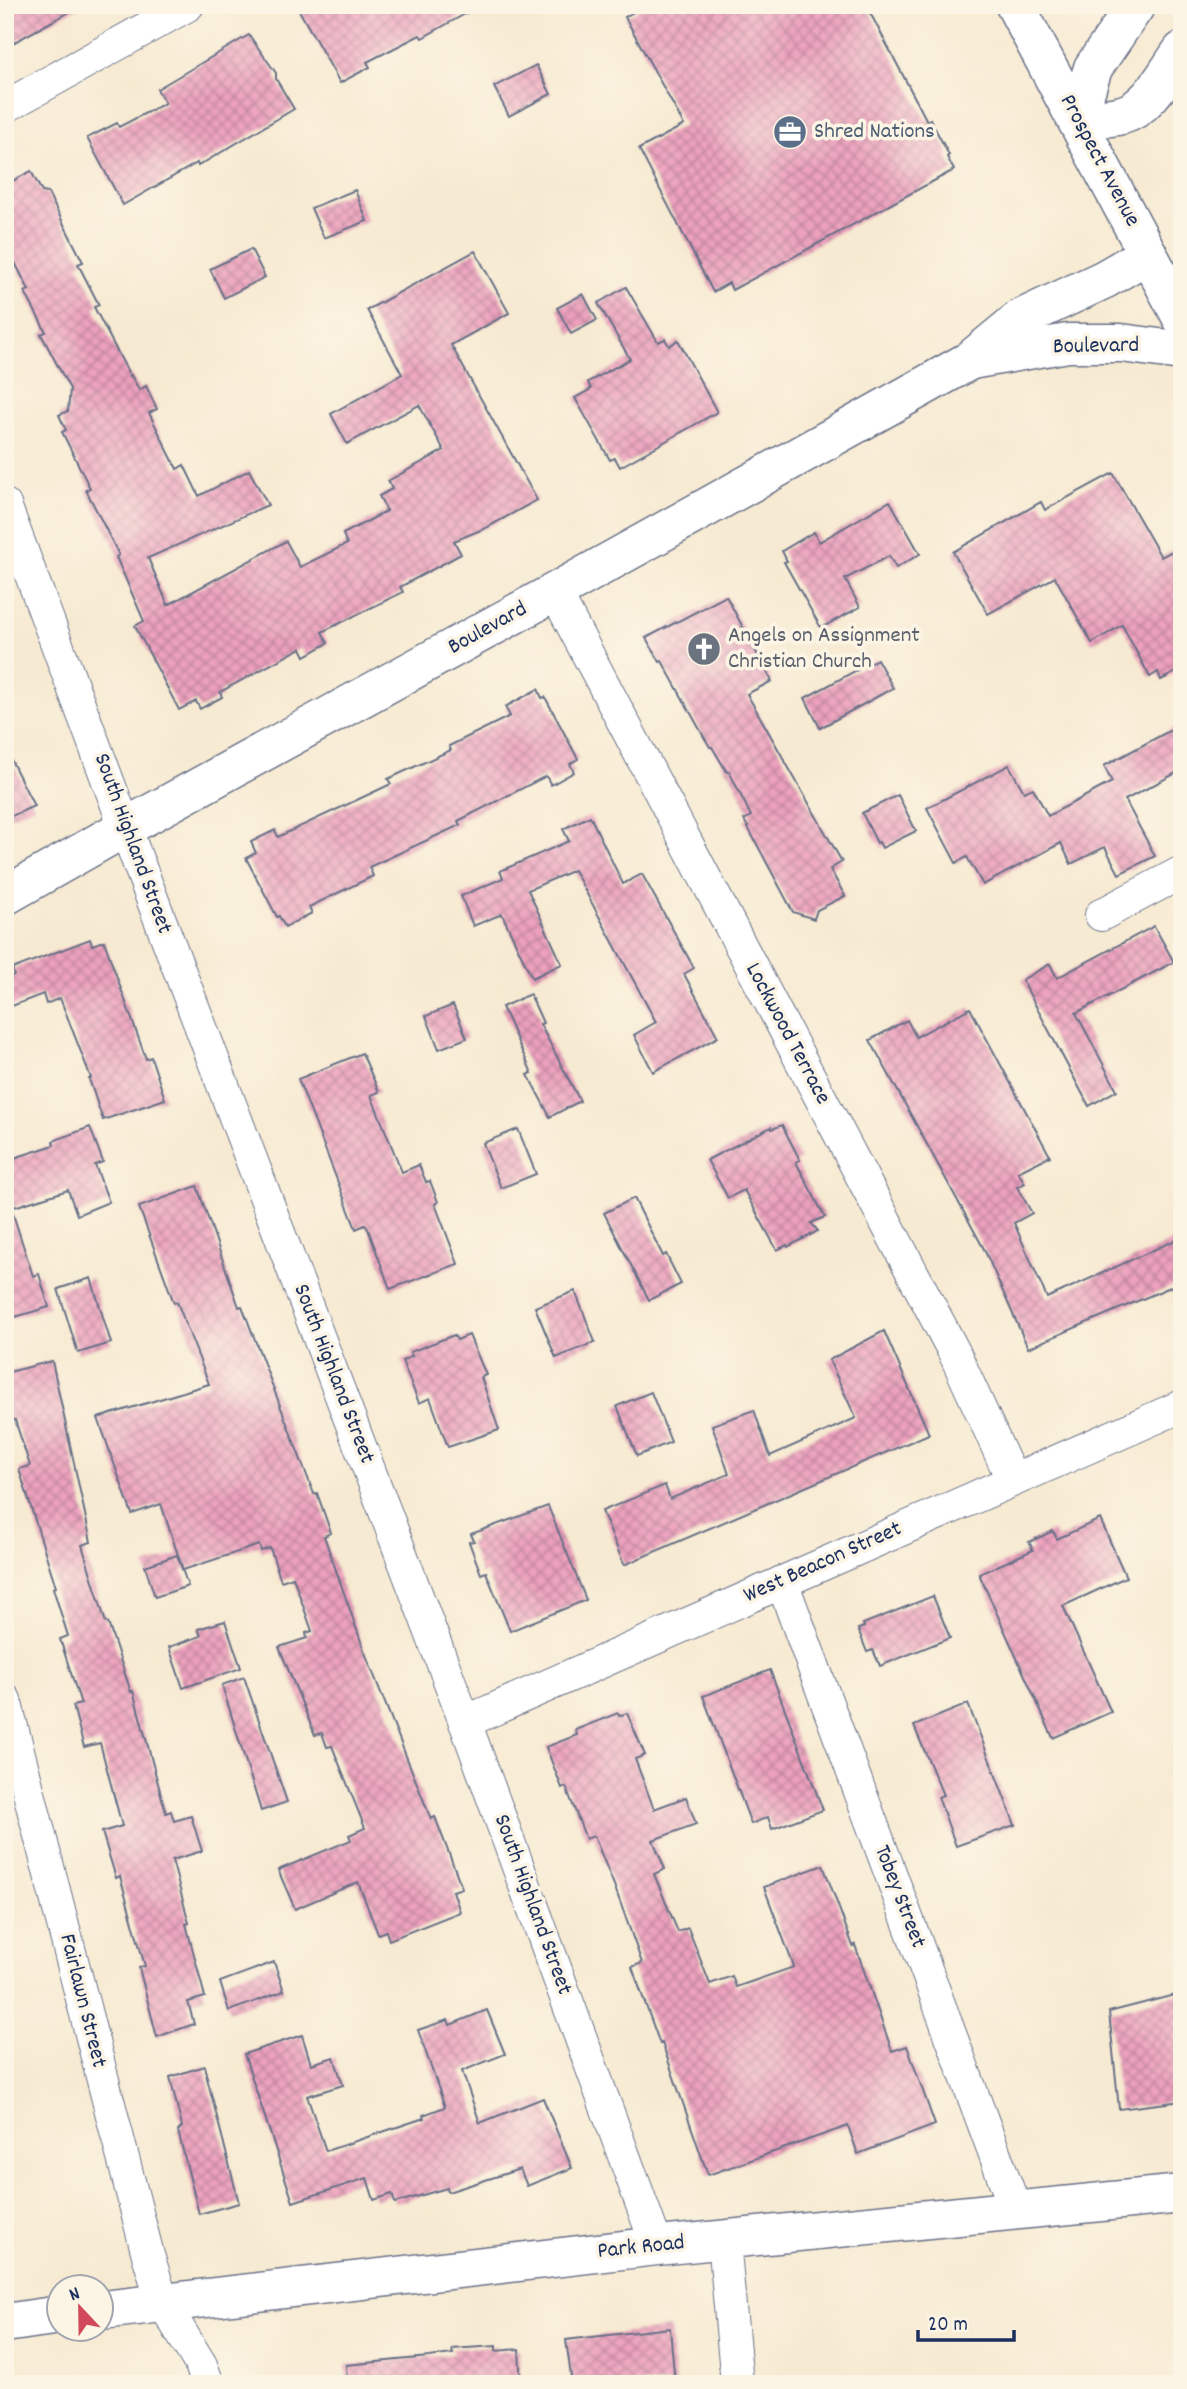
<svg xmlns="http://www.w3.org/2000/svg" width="1187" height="2389" font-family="Dekko,sans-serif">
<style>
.building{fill:url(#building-cross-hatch)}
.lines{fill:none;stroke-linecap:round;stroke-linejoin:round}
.minor-casing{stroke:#687087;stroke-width:34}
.major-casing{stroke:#687087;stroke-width:41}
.minor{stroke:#fff;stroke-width:32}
.major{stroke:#fff;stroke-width:38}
.labels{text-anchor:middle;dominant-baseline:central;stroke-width:7;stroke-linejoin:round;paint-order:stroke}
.service-label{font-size:23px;fill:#4e5e75;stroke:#fcf5e5;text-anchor:start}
.street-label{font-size:23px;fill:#1b2f5e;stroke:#fcf5e5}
.worship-label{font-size:23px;fill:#5b616d;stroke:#fcf5e5;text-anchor:start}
</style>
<defs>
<pattern id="building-cross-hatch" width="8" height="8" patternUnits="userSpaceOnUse" patternTransform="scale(1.75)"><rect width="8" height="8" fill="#eda1bd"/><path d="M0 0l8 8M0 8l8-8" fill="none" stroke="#bf849d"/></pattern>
</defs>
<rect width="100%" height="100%" fill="#fcf5e5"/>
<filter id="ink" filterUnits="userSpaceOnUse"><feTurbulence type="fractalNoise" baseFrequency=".0143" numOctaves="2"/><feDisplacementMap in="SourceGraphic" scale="14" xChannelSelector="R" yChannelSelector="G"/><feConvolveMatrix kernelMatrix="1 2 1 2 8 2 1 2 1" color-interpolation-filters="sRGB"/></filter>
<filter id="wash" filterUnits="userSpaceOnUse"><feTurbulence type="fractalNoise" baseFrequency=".00686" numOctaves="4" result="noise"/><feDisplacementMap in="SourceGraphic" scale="28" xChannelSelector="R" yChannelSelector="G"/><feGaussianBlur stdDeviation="1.57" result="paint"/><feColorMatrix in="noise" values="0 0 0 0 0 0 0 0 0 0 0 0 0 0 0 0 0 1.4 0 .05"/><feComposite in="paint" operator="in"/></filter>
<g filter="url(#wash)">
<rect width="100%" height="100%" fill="#f7ead2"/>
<g id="blocks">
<g class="building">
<polygon points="5,5 82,5 13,43 5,29"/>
<polygon points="296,5 481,5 422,38 420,35 367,62 370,67 340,83"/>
<polygon points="645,5 866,5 927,121 930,119 949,155 947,157 954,170 732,290 729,283 713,292 639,149 684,125 625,17"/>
<polygon points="249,35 276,73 276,79 294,109 198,166 197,163 123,205 87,138 117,123 119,127 165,103 157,89"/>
<polygon points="536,65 551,94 509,116 494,87"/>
<polygon points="31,171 42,192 48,193 83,262 78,264 99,305 94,307 130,376 131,375 139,390 146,386 157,409 149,413 177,469 184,465 199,496 249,470 268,505 148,558 168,605 286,541 300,567 347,544 343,534 387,511 379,496 392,489 388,481 444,450 419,405 347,444 331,414 402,374 367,310 475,251 509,313 451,345 537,500 488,527 454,541 461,554 400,587 403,592 322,632 328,643 305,656 301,648 220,692 222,697 200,709 196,701 179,710 135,626 144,621 116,557 119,555 86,490 90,488 62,432 66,430 59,415 68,411 70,389 41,334 46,332 25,292 29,290 5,243 5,185"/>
<polygon points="355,190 367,221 324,238 311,208"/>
<polygon points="251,249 265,277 224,298 210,269"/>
<polygon points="626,287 658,342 665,339 669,346 678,340 717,412 620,467 615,458 610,460 575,398 591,389 588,382 630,359 598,303"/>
<polygon points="583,294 597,320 571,334 557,308"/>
<polygon points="1113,473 1161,557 1174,550 1182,563 1182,669 1161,680 1158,672 1150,677 1122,625 1092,643 1055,577 988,614 953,552 1041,502 1045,510"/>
<polygon points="890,501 920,554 896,568 889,556 845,579 860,607 821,628 784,562 787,561 782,551 814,532 819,542"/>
<polygon points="726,596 772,681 747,694 842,862 830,869 845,896 817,910 814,919 793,912 744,820 751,816 729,771 727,772 712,747 710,747 704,737 662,661 660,662 646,638"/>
<polygon points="877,659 893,688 820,728 805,698"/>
<polygon points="538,689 542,698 545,697 578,759 570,764 574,772 551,785 546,776 458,821 460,825 369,867 373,876 309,907 312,913 285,927 279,916 277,917 246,858 256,853 251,842 275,830 278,837 391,784 388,779 451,750 449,746 510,716 505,707"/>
<polygon points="1182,724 1182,770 1125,800 1155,856 1119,874 1105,847 1071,864 1061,843 983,885 967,857 956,863 927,808 1009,765 1024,792 1033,788 1048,816 1112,782 1104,766"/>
<polygon points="5,748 34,806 5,819"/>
<polygon points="898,795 916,831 882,848 879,842 877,843 862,813"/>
<polygon points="590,816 623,884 642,874 694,968 684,974 718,1037 653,1072 634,1035 656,1022 574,870 528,890 562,964 532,978 502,914 473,926 461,896 503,878 500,871 569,841 563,829"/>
<polygon points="1154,926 1174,962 1076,1013 1117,1090 1089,1106 1022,980 1050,964 1057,978"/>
<polygon points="90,939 92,945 104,941 146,1059 151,1057 165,1099 103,1120 89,1079 91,1078 60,998 46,1004 43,994 12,1006 5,989 5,979 14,975 12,969"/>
<polygon points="530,994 543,1023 540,1024 580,1101 550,1117 528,1075 532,1073 502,1007"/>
<polygon points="453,1005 467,1038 439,1049 426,1016"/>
<polygon points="970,1008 1050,1156 1018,1172 1025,1183 1017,1187 1032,1213 1014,1223 1047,1298 1182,1237 1182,1282 1028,1348 984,1249 870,1040 907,1020 916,1037"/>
<polygon points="362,1053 379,1092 371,1095 402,1172 419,1165 426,1182 430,1181 438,1202 435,1204 458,1264 390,1289 368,1229 365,1225 356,1229 298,1079"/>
<polygon points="782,1125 800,1160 796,1162 825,1217 811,1223 818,1231 788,1247 787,1245 777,1250 744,1190 728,1198 707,1160 771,1127 772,1129"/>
<polygon points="90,1127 103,1162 95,1165 109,1202 77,1215 68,1190 11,1208 33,1276 39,1274 49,1307 5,1320 5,1161 54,1145 53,1141"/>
<polygon points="518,1129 536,1174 501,1188 483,1143"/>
<polygon points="197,1186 239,1307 242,1306 314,1494 317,1493 331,1533 324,1536 364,1650 431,1819 435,1817 462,1888 453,1891 460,1912 389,1940 386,1931 378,1934 358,1882 295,1909 278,1870 351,1840 349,1835 365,1828 332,1746 327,1747 322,1733 315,1735 279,1647 307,1638 306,1633 312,1631 293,1577 281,1581 270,1548 261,1551 259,1545 183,1570 161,1504 132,1514 98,1418 209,1384 177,1302 174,1303 139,1207"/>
<polygon points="634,1198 663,1256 666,1254 681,1284 649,1300 604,1213"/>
<polygon points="91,1278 111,1343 78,1353 58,1289"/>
<polygon points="575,1291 595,1342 556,1358 535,1307"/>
<polygon points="884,1331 929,1434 624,1565 602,1511 665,1485 670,1499 729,1474 712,1425 754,1410 770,1456 856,1418 829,1360"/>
<polygon points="454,1335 457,1340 469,1335 486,1375 481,1377 499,1430 448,1447 430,1398 419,1403 402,1361 412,1356 410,1352"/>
<polygon points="52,1361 91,1542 82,1545 106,1623 108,1623 131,1692 133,1691 166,1813 171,1811 174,1821 191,1816 202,1851 172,1860 189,1923 186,1924 205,1997 188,2002 194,2024 157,2037 139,1968 145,1966 120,1876 116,1878 102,1832 122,1826 100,1743 84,1747 73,1706 81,1704 60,1639 68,1636 53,1588 56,1587 19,1469 30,1466 15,1420 5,1422 5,1373"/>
<polygon points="651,1392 671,1442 637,1456 617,1406"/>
<polygon points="548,1506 586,1600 510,1631 486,1572 481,1574 469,1542 474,1541 471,1534"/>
<polygon points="1100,1519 1126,1577 1063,1606 1111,1712 1053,1738 979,1574 1033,1550 1029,1542 1053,1531 1057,1539"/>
<polygon points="177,1555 188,1586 155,1597 145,1566"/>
<polygon points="933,1596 950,1638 880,1666 873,1650 867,1652 858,1629 864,1627 863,1624"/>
<polygon points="225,1621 241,1668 183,1688 169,1647 201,1636 198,1629"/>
<polygon points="770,1670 823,1810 772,1829 768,1817 751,1824 703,1696"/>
<polygon points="244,1677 287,1802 261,1811 222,1685"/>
<polygon points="968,1704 1015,1825 956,1846 938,1797 943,1795 914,1726"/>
<polygon points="618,1713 619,1716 627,1713 645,1755 635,1759 654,1809 686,1797 696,1824 653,1840 665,1869 654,1874 678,1932 688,1928 710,1984 732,1976 736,1987 794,1967 764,1887 823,1865 853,1946 855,1945 892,2051 907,2046 935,2125 858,2154 848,2126 708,2175 662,2043 660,2044 632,1967 642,1963 614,1885 594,1836 586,1839 566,1787 562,1788 546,1747 577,1735 575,1730"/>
<polygon points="274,1962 284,1991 229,2011 220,1982"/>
<polygon points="1182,1993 1182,2101 1119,2109 1109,2012"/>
<polygon points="487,2010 505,2054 462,2071 480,2123 543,2098 572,2168 527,2186 520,2169 448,2192 447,2188 395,2203 392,2194 374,2200 367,2178 293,2202 244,2054 302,2035 311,2064 334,2057 343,2085 307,2096 326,2151 424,2118 423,2115 445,2107 418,2030 448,2020 450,2025"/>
<polygon points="204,2066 239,2203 199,2214 178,2131 182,2127 170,2077"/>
<polygon points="670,2328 675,2384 572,2384 566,2340"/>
<polygon points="496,2346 496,2351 519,2349 521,2384 347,2384 346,2365 429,2357 453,2354 452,2349"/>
</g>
</g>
</g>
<g filter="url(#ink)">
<use href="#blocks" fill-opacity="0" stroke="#687087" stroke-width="2"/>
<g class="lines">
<g class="minor-casing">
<g id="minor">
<polyline points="5,107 188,5"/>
<polyline points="5,505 137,859 465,1722 657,2246"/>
<polyline points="555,592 954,1352 1012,1479"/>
<polyline points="1101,915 1182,872"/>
<polyline points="782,1582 1016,2211"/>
<polyline points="5,1700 148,2255 162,2301 201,2365 208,2384"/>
<polyline points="465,1722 1182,1406"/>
<polyline points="724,2240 737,2384"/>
</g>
</g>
<g class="major-casing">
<g id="major">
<polyline points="1015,5 1182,318"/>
<path d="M1136,5L1093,68L1077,119C1091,118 1108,119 1122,115C1149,108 1166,73 1182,51"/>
<polyline points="971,360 1068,343 1121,343 1182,351"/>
<polyline points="5,896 126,827 555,592 969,361 1020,319 1105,279 1148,254"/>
<polyline points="102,2310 657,2246 1182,2194"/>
<polyline points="5,2323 60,2315"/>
</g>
</g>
<use href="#minor" class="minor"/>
<use href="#major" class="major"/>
</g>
</g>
<defs>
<g id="office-disc" transform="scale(1.75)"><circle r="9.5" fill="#5c6f8a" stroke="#fcf5e5"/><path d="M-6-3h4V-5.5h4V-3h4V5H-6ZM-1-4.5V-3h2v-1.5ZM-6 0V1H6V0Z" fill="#fff"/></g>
<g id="church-disc" transform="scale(1.75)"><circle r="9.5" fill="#6b7280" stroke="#fcf5e5"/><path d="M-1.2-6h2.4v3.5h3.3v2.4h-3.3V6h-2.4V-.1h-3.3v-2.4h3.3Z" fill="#fff"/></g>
</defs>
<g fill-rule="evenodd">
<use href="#office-disc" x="790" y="132"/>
<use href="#church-disc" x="704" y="649"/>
</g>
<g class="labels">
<g class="service-label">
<text x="814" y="132">Shred Nations</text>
</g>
<g class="street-label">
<text transform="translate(1099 161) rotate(62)">Prospect Avenue</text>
<text transform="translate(1096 347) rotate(-1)">Boulevard</text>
<text transform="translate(488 629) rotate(-29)">Boulevard</text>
<text transform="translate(132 844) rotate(70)">South Highland Street</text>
<text transform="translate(787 1034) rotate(62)">Lockwood Terrace</text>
<text transform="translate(333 1374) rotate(69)">South Highland Street</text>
<text transform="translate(823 1563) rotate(-24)">West Beacon Street</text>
<text transform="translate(899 1897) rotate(69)">Tobey Street</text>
<text transform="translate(532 1905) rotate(70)">South Highland Street</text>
<text transform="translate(82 2001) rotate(76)">Fairlawn Street</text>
<text transform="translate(641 2248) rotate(-6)">Park Road</text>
</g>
<g class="worship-label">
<text x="728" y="636">Angels on Assignment<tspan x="728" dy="26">Christian Church</tspan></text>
</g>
</g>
<rect width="1187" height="2389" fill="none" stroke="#fcf5e5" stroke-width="28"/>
<g transform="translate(80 2308) rotate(338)"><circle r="33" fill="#fcf5e5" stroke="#a2a6af" stroke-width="2"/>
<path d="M0-5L12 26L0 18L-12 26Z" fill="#d1495b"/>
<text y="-10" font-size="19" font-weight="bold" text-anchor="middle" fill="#1b2f5e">N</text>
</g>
<path d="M918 2330v10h96v-10" fill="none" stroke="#1b2f5e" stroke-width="3.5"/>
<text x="928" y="2330" font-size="21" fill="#1b2f5e" stroke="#fcf5e5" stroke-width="5" paint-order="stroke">20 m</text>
</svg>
